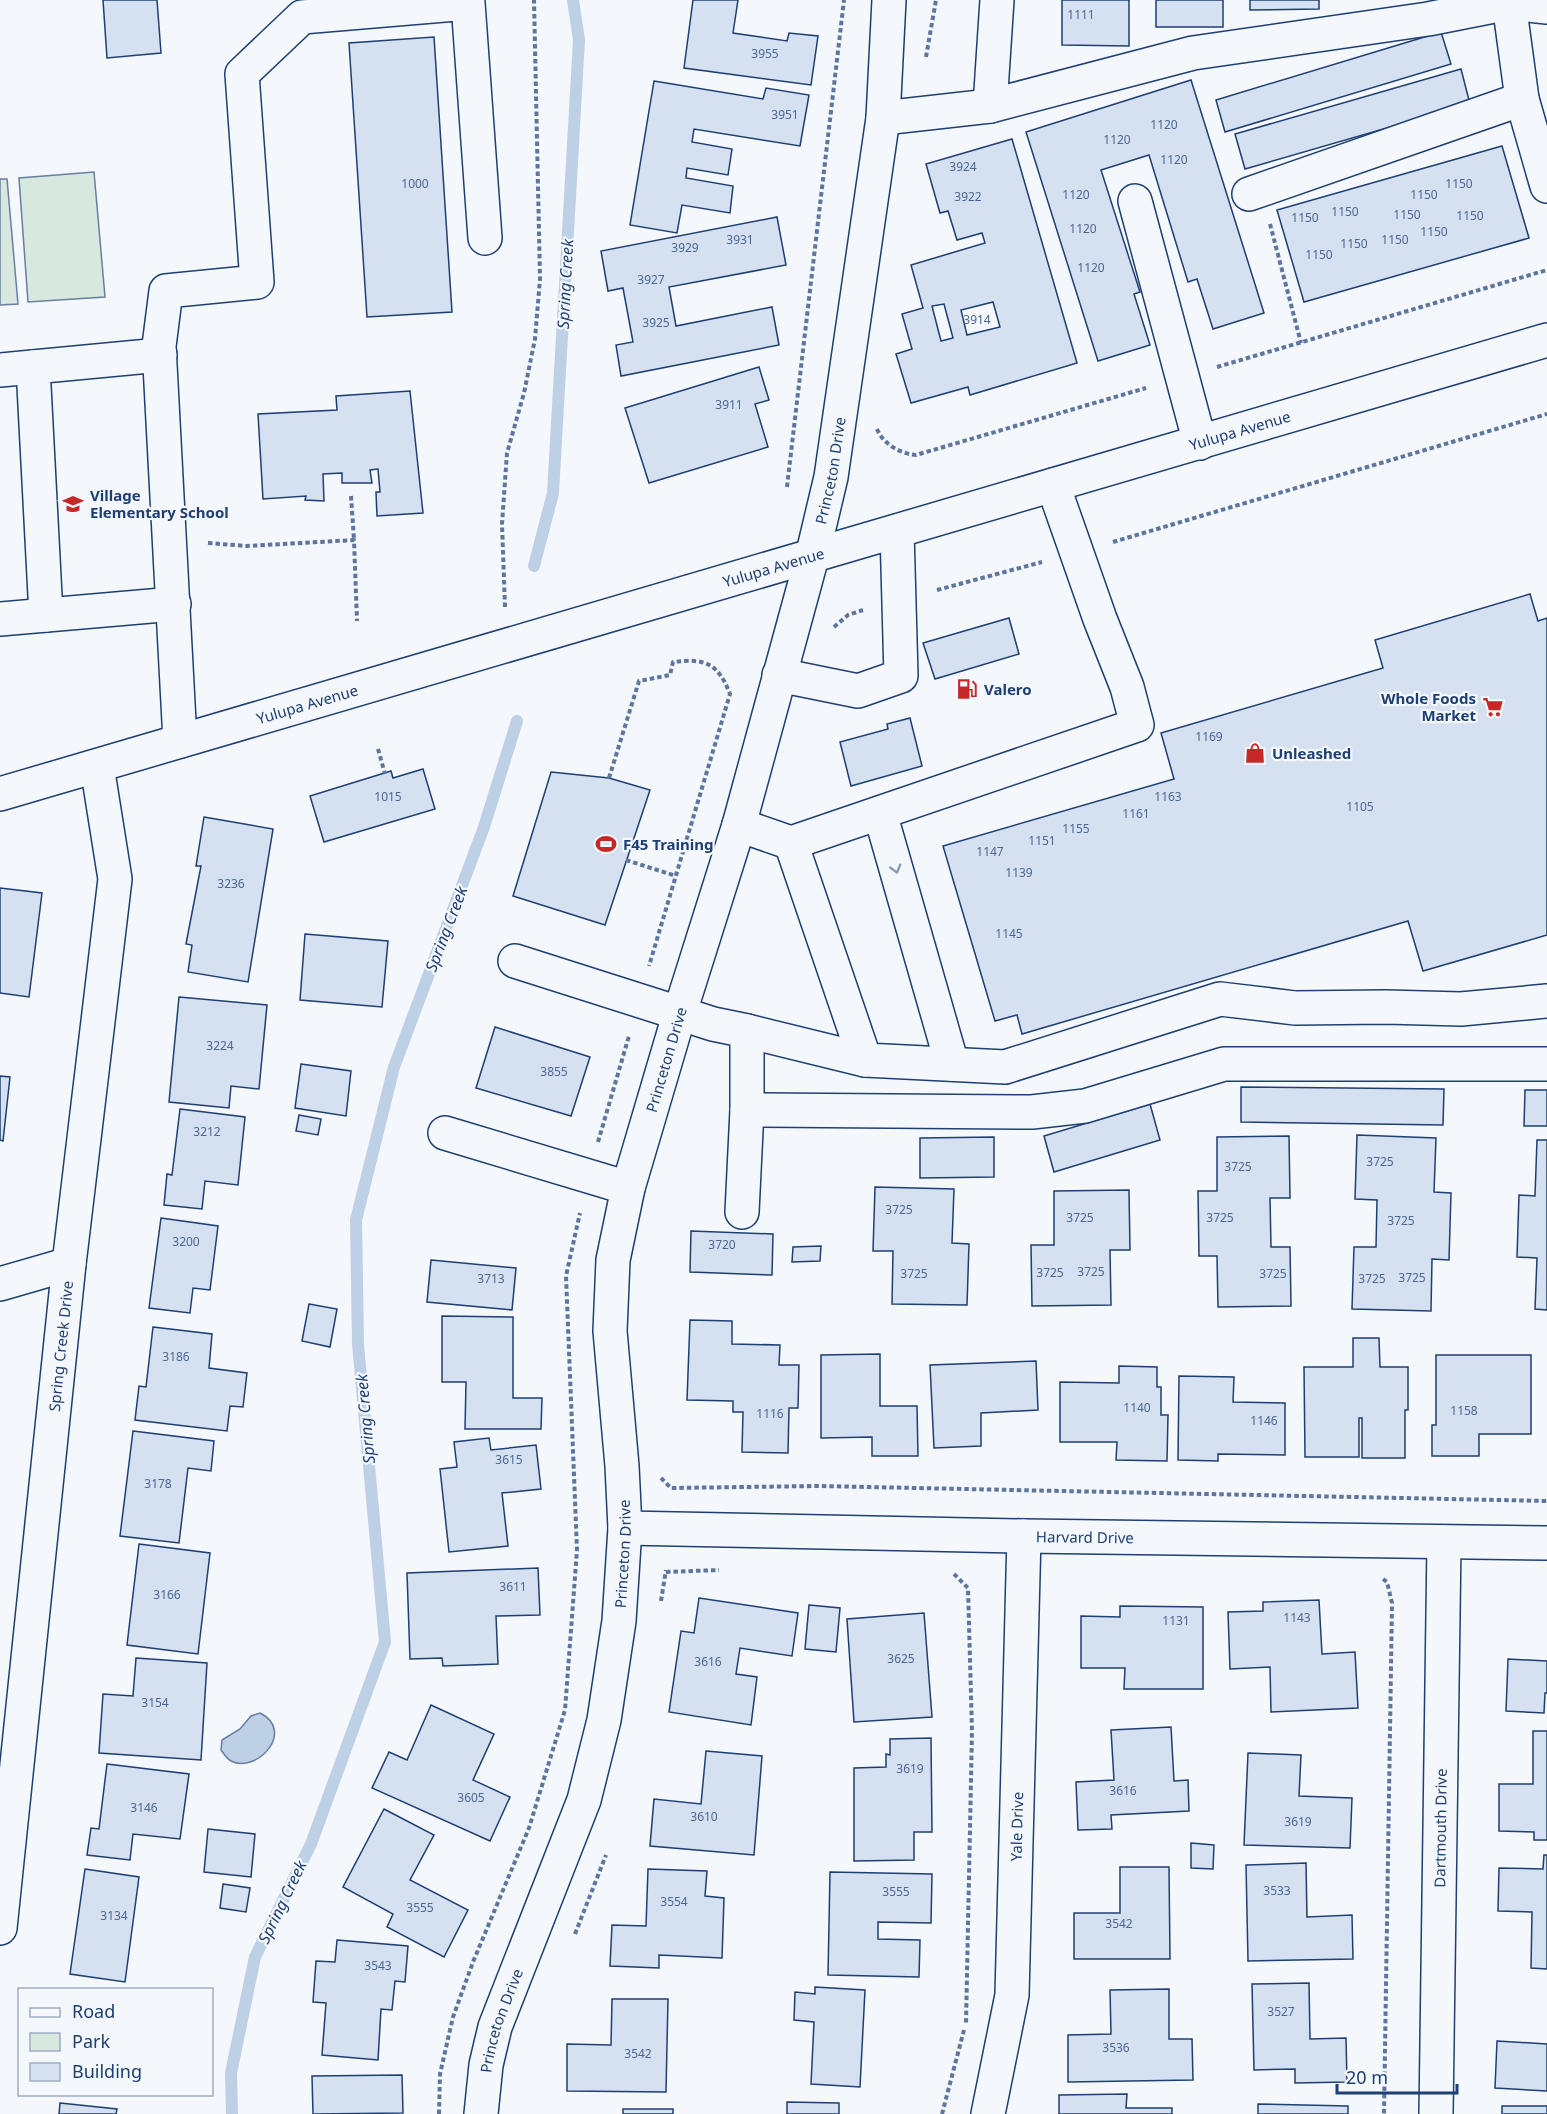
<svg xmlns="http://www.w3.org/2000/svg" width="1547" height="2114" font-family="'Noto Sans',sans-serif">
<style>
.green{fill:#d7e8df;stroke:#687fa3;stroke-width:1.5}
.water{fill:#bed0e5;stroke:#687fa3;stroke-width:1.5}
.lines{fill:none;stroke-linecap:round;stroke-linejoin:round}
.stream{stroke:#bed0e5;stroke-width:12}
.building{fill:#d5e0f0;stroke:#1d3f73;stroke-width:1.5;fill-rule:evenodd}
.minor-casing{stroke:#1d3f73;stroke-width:36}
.path{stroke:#5e769c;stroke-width:4;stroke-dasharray:4.5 3;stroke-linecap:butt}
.minor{stroke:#f4f7fb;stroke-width:33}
.oneway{stroke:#889bb7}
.labels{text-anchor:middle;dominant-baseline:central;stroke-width:4.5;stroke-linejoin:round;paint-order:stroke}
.number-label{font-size:12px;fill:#4b6792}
.street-label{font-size:15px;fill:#1d3f73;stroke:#f4f7fb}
.poi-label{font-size:15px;font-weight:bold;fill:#1d3f73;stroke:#f4f7fb;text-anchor:start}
.water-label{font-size:16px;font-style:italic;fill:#1d3f73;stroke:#f4f7fb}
</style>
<rect width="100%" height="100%" fill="#f4f7fb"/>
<g class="green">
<polygon points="94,172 105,297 28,302 19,178"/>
<polygon points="0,179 7,179 18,304 0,305"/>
</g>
<path class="water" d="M260,1713C296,1731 257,1774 231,1761C227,1759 224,1754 221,1750L222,1740L240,1729L251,1716Z"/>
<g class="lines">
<g class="stream">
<polyline points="534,566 553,493 579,40 573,0"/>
<polyline points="232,2114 231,2073 255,1957 311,1844 385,1642 358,1344 356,1220 394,1067 484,827 517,721"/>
</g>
</g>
<g class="building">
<polygon points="103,0 157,0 161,53 107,58"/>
<polygon points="693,0 738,0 733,33 787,41 789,33 818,36 811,85 684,68"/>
<polygon points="1062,0 1129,0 1129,46 1062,45"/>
<rect x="1156" y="0" width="67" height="27"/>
<polygon points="1250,0 1319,0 1319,9 1250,10"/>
<polygon points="1441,32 1451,64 1225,132 1216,100"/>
<polygon points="434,37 452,312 367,317 349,43"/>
<polygon points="1461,69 1470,104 1245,169 1235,134"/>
<polygon points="1191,80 1264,313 1213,329 1197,279 1188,282 1149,155 1101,170 1140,292 1134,294 1150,345 1098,361 1026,132"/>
<polygon points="654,81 763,99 766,88 809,95 800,146 694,129 692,142 732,149 728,175 687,168 686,178 733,186 730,213 682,205 677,233 630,225"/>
<path d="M1012,139L1077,363L970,395L968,387L911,403L896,354L912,349L902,314L923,308L911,265L985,243L982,233L957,240L948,211L940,213L926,164ZM993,302L1000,327L967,335L961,310ZM944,304L953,338L941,341L932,306Z"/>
<polygon points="1502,146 1529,238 1304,302 1277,210"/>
<polygon points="777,217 786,265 669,287 676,326 772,307 779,345 621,376 616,345 633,342 623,288 608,291 601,251"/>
<polygon points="759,367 769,400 755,404 768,447 649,483 625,408"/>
<polygon points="410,391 423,513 377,516 376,492 380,492 378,469 370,470 372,483 342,483 342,473 323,474 324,501 305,500 306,496 263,499 258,414 337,410 336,396"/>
<polygon points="1530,594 1538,621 1547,618 1547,935 1423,971 1408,921 1022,1034 1017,1015 995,1021 943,846 1174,779 1161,733 1383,668 1375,640"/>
<polygon points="1009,618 1019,654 935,679 923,643"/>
<polygon points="910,718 922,766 851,786 840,742 888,729 887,724"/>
<polygon points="423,769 435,809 324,842 310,796 391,771 393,778"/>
<polygon points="551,772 609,778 650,790 605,925 513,896"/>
<polygon points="204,817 273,829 248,982 188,972 192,945 186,944 201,866 196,866"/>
<polygon points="0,888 42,893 29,997 0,993"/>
<polygon points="305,934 388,941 382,1007 300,1000"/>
<polygon points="179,997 267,1005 259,1089 231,1086 229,1108 169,1102"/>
<polygon points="495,1027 590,1057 571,1116 476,1088"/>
<polygon points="301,1064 351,1071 346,1116 295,1108"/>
<polygon points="0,1076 10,1077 3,1141 0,1140"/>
<polygon points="1241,1087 1444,1089 1443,1125 1241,1122"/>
<polygon points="1525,1090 1547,1090 1547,1126 1524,1126"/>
<polygon points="1150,1104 1160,1140 1054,1172 1044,1136"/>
<polygon points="180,1109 245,1117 238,1185 205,1181 202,1209 164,1205 167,1174 172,1175"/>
<polygon points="299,1115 321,1119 318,1135 296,1131"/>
<polygon points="1357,1135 1436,1138 1434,1192 1451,1193 1449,1260 1432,1259 1431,1311 1352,1309 1354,1247 1376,1247 1377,1200 1355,1199"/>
<polygon points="1289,1136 1290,1198 1270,1198 1271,1247 1290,1247 1291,1306 1218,1307 1217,1256 1199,1256 1198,1191 1217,1191 1217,1137"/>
<polygon points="994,1137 994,1177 920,1178 920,1138"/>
<polygon points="1537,1140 1547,1140 1547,1310 1535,1309 1537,1258 1517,1257 1519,1195 1535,1196"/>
<polygon points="875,1187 954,1189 952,1243 969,1244 967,1305 892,1304 893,1251 873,1251"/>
<polygon points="1129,1190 1130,1250 1110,1250 1111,1305 1032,1306 1031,1245 1054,1245 1054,1191"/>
<polygon points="161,1218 218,1226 210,1290 193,1288 190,1313 149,1308"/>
<polygon points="691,1231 773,1234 772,1275 690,1272"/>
<polygon points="821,1246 820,1261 792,1262 793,1247"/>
<polygon points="431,1260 516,1268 512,1310 427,1302"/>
<polygon points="309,1304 337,1309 330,1347 302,1341"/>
<polygon points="442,1316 513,1317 513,1398 542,1398 541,1429 465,1429 466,1382 442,1382"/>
<polygon points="690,1320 732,1321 732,1344 780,1345 779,1365 799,1365 798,1408 789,1408 788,1453 742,1452 743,1412 733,1412 733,1401 687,1400"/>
<polygon points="153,1327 212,1334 209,1368 247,1373 243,1407 230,1406 227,1431 135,1420 139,1386 146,1387"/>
<polygon points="1353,1338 1379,1338 1380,1367 1408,1367 1408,1410 1405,1410 1405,1458 1362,1458 1362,1418 1359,1418 1359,1457 1305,1457 1304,1367 1353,1367"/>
<polygon points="880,1354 880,1406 917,1406 918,1456 872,1456 872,1437 821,1438 821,1355"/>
<polygon points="1436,1355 1531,1355 1531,1434 1479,1434 1479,1456 1432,1456 1432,1425 1436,1425"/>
<polygon points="1036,1361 1038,1410 981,1413 981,1446 934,1448 930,1365"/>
<polygon points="1119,1366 1157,1367 1157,1387 1161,1387 1161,1415 1168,1415 1167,1461 1116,1460 1117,1442 1060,1442 1060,1382 1119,1383"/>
<polygon points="1179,1376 1234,1377 1233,1402 1285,1403 1285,1455 1218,1454 1218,1461 1178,1460"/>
<polygon points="133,1431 214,1441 211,1471 188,1468 179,1543 120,1536"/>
<polygon points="489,1438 491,1450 536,1445 541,1489 502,1493 508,1546 449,1552 440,1469 457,1467 454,1442"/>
<polygon points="139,1544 210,1553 198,1654 127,1645"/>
<polygon points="538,1568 540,1615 496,1616 498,1664 443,1666 442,1658 410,1659 407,1573"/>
<polygon points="699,1598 798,1613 792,1656 740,1648 736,1674 757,1677 751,1725 669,1712 681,1631 694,1633"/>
<polygon points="1319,1600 1322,1654 1355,1652 1358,1708 1271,1712 1270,1667 1230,1669 1228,1612 1263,1611 1263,1602"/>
<polygon points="809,1605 840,1608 836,1652 805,1649"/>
<polygon points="1120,1606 1203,1607 1203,1689 1124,1689 1125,1668 1081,1668 1081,1616 1120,1617"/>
<polygon points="924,1613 932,1717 854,1722 847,1619"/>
<polygon points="136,1658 207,1663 201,1760 99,1753 103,1694 133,1696"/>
<polygon points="1508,1659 1547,1661 1547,1693 1545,1693 1544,1713 1506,1711"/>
<polygon points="431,1705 494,1734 473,1780 510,1797 490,1841 372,1788 389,1752 407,1760"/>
<polygon points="1171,1727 1174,1781 1188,1780 1189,1811 1111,1815 1112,1829 1078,1830 1076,1782 1114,1780 1111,1730"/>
<polygon points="1533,1731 1547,1731 1547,1840 1534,1840 1534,1832 1499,1831 1499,1784 1533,1784"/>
<polygon points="931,1738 932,1832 914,1832 914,1860 854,1861 854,1768 886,1767 886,1754 890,1755 890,1739"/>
<polygon points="706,1751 762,1756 754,1855 650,1846 654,1799 701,1804"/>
<polygon points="1248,1753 1301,1755 1299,1796 1352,1798 1350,1848 1244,1845"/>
<polygon points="107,1764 189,1774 180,1839 133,1834 130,1860 87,1855 91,1828 99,1829"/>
<polygon points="384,1809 434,1835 410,1880 468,1910 444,1957 387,1927 393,1914 343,1887"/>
<polygon points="208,1829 255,1834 251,1877 204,1872"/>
<polygon points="1191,1843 1214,1845 1213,1869 1191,1868"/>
<polygon points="1544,1855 1547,1855 1547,1969 1531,1968 1532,1912 1498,1911 1499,1868 1543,1869"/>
<polygon points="1306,1863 1307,1917 1352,1915 1353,1959 1248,1961 1246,1865"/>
<polygon points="1120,1867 1169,1867 1170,1959 1074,1959 1074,1913 1120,1913"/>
<polygon points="85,1869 139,1877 125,1982 70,1974"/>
<polygon points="648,1869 707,1871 705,1896 724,1898 722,1958 659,1955 659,1968 610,1966 612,1925 646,1926"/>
<polygon points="830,1872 932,1874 931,1923 878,1922 878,1939 920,1940 919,1977 828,1975"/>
<polygon points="223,1884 250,1888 246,1912 220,1908"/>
<polygon points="337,1940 408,1946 405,1982 395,1981 392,2010 381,2009 378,2060 322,2055 326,2003 313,2002 316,1961 335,1962"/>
<polygon points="1309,1983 1310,2039 1346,2038 1347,2082 1295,2083 1295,2069 1254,2070 1252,1984"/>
<polygon points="815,1987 865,1990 860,2087 811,2084 814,2022 794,2020 795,1992 815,1994"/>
<polygon points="1169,1989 1169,2039 1192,2039 1193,2080 1068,2082 1068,2035 1111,2034 1110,1990"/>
<polygon points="612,1999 668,1999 666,2092 567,2091 567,2044 611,2045"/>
<polygon points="1497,2041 1547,2044 1547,2091 1495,2088"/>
<polygon points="402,2075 403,2113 313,2114 312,2076"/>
<polygon points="1127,2094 1126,2108 1172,2108 1172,2114 1059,2114 1059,2095"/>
<polygon points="787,2102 839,2103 839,2114 787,2114"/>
<polygon points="60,2103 117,2109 116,2114 59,2114"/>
<polygon points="1258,2104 1348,2106 1348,2114 1258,2114"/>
<rect x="1502" y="2106" width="45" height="8"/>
<rect x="623" y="2109" width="50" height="5"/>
</g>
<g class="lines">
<g class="minor-casing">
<g id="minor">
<polyline points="1509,3 1547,7"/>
<polyline points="990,106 997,0"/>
<polyline points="883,118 990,106 1193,53 1428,19 1509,3 1522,99"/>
<polyline points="1249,194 1522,99 1547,186"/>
<polyline points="1135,201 1200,443"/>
<polyline points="0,370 33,367"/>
<polyline points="46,615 33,367 160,355"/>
<polyline points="0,619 174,604"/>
<polyline points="779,675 858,691 901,676 897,531"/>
<polyline points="180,741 159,346 166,291 257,282 242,74 302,17 468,3 485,238"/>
<path id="s1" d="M0,794L1547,340"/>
<polyline points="880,813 952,1064"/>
<polyline points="739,825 791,843 865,1060 1005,1067 1220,999 1295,1008 1386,1007 1461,1009 1547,1001"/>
<polyline points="791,843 1137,725 1127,687 1100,619 1053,485"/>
<polyline points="515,961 713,1024 747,1031 747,1110 742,1212"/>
<polyline points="747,1031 865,1060"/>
<polyline points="747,1110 1032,1112 1085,1106 1224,1064 1547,1064"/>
<polyline points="445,1133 628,1188"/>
<polyline points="0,1284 69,1264"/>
<path id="s2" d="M625,1528L1024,1536L1547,1543"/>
<path id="s3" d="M0,1928L69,1264L115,879L97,766"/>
<path id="s4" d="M481,2114L486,2065L495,2027L584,1800L604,1720L619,1621L625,1528L622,1466L610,1331L613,1260L628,1188L680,1012L739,825L812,557L831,477L883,118L889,0"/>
<path id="s5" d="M988,2114L1012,1995L1024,1536"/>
<path id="s6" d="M1436,2114L1444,1542"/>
</g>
</g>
<g class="path">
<polyline points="926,57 936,0"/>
<polyline points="1270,224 1301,343"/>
<polyline points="1217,367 1547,270"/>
<path d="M877,429C883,444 901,454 916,455L1146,388"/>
<polyline points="787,487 844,0"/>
<polyline points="351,496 354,540"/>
<polyline points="1113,542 1547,414"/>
<polyline points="208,543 247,546 354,540 357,621"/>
<polyline points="937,590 1042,562"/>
<polyline points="505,607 502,524 507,453 524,393 535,339 540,279 534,0"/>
<polyline points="834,627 848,615 863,610"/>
<polyline points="378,749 385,774"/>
<path d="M609,778L639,681L670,675L673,662C705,658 718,663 730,694L649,966"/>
<polyline points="626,860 676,876"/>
<polyline points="598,1142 629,1036"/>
<polyline points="661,1478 671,1488 819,1486 1547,1501"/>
<polyline points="666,1572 719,1570"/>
<polyline points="954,1574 968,1588 972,1731 966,2023"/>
<polyline points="1383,1579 1387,1582 1392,1603 1384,2114"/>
<polyline points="661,1601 666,1570"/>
<polyline points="575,1934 606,1855"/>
<polyline points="439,2114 440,2074 453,2017 473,1962 529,1828 565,1710 577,1550 566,1276 580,1213"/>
<polyline points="942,2114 964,2030"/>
</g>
<use href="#minor" class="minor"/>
</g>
<defs><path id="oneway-chevron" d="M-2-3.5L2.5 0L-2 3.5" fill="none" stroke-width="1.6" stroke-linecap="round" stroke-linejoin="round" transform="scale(1.5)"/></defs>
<use class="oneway" href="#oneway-chevron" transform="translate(896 869) rotate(74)"/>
<defs>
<g id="school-bare" transform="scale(1.62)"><path d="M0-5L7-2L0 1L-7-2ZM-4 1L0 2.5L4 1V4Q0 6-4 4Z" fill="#c62828" stroke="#f4f7fb" stroke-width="2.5" paint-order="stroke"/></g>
<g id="fuel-bare" transform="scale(1.62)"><path d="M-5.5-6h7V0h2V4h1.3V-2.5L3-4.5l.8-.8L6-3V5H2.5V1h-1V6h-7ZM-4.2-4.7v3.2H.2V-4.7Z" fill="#c62828" stroke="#f4f7fb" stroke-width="2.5" paint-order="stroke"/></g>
<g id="supermarket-bare" transform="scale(1.62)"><path d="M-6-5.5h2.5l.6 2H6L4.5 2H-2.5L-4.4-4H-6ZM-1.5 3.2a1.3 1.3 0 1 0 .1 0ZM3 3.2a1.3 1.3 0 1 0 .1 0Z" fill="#c62828" stroke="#f4f7fb" stroke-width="2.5" paint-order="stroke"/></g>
<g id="shop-bare" transform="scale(1.62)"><path d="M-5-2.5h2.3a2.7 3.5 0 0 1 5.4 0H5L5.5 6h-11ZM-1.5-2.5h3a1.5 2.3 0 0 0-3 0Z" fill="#c62828" stroke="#f4f7fb" stroke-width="2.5" paint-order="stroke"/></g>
<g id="stadium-bare" transform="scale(1.62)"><path d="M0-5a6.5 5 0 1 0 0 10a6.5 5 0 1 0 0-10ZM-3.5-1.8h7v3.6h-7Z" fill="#c62828" stroke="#f4f7fb" stroke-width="2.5" paint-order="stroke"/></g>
</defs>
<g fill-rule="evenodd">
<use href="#school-bare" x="73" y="504"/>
<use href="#fuel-bare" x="967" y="689"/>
<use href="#supermarket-bare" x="1493" y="707"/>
<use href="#shop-bare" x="1255" y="753"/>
<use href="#stadium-bare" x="606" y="844"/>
</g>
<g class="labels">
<g class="number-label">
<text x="1081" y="14">1111</text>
<text x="765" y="53">3955</text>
<text x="785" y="114">3951</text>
<text x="1164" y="124">1120</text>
<text x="1117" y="139">1120</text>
<text x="1174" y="159">1120</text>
<text x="963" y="166">3924</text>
<text x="415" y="183">1000</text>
<text x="1459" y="183">1150</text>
<text x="1076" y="194">1120</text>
<text x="1424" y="194">1150</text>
<text x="968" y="196">3922</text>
<text x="1345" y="211">1150</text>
<text x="1407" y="214">1150</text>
<text x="1470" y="215">1150</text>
<text x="1305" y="217">1150</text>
<text x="1083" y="228">1120</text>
<text x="1434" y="231">1150</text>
<text x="740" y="239">3931</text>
<text x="1395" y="239">1150</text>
<text x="1354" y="243">1150</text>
<text x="685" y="247">3929</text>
<text x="1319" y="254">1150</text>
<text x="1091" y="267">1120</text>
<text x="651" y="279">3927</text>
<text x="977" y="319">3914</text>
<text x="656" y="322">3925</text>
<text x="729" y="404">3911</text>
<text x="1209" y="736">1169</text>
<text x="388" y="796">1015</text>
<text x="1168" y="796">1163</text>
<text x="1360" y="806">1105</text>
<text x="1136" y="813">1161</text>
<text x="1076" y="828">1155</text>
<text x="1042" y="840">1151</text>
<text x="990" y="851">1147</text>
<text x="1019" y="872">1139</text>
<text x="231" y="883">3236</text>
<text x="1009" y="933">1145</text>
<text x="220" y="1045">3224</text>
<text x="554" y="1071">3855</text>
<text x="207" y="1131">3212</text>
<text x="1380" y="1161">3725</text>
<text x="1238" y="1166">3725</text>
<text x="899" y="1209">3725</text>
<text x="1080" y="1217">3725</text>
<text x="1220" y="1217">3725</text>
<text x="1401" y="1220">3725</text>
<text x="186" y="1241">3200</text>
<text x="722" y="1244">3720</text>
<text x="1091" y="1271">3725</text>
<text x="1050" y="1272">3725</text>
<text x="914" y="1273">3725</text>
<text x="1273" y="1273">3725</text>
<text x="1412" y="1277">3725</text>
<text x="491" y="1278">3713</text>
<text x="1372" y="1278">3725</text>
<text x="176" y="1356">3186</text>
<text x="1137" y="1407">1140</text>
<text x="1464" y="1410">1158</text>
<text x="770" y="1413">1116</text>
<text x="1264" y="1420">1146</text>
<text x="509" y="1459">3615</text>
<text x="158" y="1483">3178</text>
<text x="513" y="1586">3611</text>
<text x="167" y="1594">3166</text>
<text x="1297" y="1617">1143</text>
<text x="1176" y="1620">1131</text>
<text x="901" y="1658">3625</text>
<text x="708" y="1661">3616</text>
<text x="155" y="1702">3154</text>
<text x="910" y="1768">3619</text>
<text x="1123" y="1790">3616</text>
<text x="471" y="1797">3605</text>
<text x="144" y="1807">3146</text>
<text x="704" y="1816">3610</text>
<text x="1298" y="1821">3619</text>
<text x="1277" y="1890">3533</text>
<text x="896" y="1891">3555</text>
<text x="674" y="1901">3554</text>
<text x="420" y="1907">3555</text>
<text x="114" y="1915">3134</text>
<text x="1119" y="1923">3542</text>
<text x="378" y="1965">3543</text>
<text x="1281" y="2011">3527</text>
<text x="1116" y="2047">3536</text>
<text x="638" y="2053">3542</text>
</g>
<g class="street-label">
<text stroke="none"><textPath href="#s1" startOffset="1292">Yulupa Avenue</textPath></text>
<text stroke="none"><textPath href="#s4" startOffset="1696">Princeton Drive</textPath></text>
<text stroke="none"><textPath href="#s1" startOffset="806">Yulupa Avenue</textPath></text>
<text stroke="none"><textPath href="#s1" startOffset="320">Yulupa Avenue</textPath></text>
<text stroke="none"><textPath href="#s4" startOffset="1084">Princeton Drive</textPath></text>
<text stroke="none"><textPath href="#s3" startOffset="585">Spring Creek Drive</textPath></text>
<text stroke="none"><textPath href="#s2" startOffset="460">Harvard Drive</textPath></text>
<text stroke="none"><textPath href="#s4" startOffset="582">Princeton Drive</textPath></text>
<text stroke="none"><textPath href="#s5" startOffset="290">Yale Drive</textPath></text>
<text stroke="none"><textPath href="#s6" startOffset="286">Dartmouth Drive</textPath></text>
<text stroke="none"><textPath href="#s4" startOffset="96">Princeton Drive</textPath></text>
</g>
<g class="poi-label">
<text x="90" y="495">Village<tspan x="90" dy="17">Elementary School</tspan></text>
<text x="984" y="689">Valero</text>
<text x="1476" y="698" text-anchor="end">Whole Foods<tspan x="1476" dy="17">Market</tspan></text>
<text x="1272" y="753">Unleashed</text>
<text x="623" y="844">F45 Training</text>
</g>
<g class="water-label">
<text transform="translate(565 284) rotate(-87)">Spring Creek</text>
<text transform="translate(446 929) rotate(-69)">Spring Creek</text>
<text transform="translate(365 1419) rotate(-95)">Spring Creek</text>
<text transform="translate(282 1902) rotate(-64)">Spring Creek</text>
</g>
</g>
<rect x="18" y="1988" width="195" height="108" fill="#f4f7fb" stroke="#9eadc5" stroke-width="1.5"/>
<rect x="30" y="2008" width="30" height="9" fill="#f4f7fb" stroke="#9eadc5" stroke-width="1.5"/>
<text x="72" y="2018" font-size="18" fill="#1d3f73">Road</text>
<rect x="30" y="2033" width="30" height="18" fill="#d7e8df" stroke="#9eadc5" stroke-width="1.5"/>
<text x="72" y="2048" font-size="18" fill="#1d3f73">Park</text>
<rect x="30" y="2063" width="30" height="18" fill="#d5e0f0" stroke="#9eadc5" stroke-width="1.5"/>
<text x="72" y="2078" font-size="18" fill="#1d3f73">Building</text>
<path d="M1337 2084v9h120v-9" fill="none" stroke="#1d3f73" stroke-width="3"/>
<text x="1346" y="2084" font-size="18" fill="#1d3f73" stroke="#f4f7fb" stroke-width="4.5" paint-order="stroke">20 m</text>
</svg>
